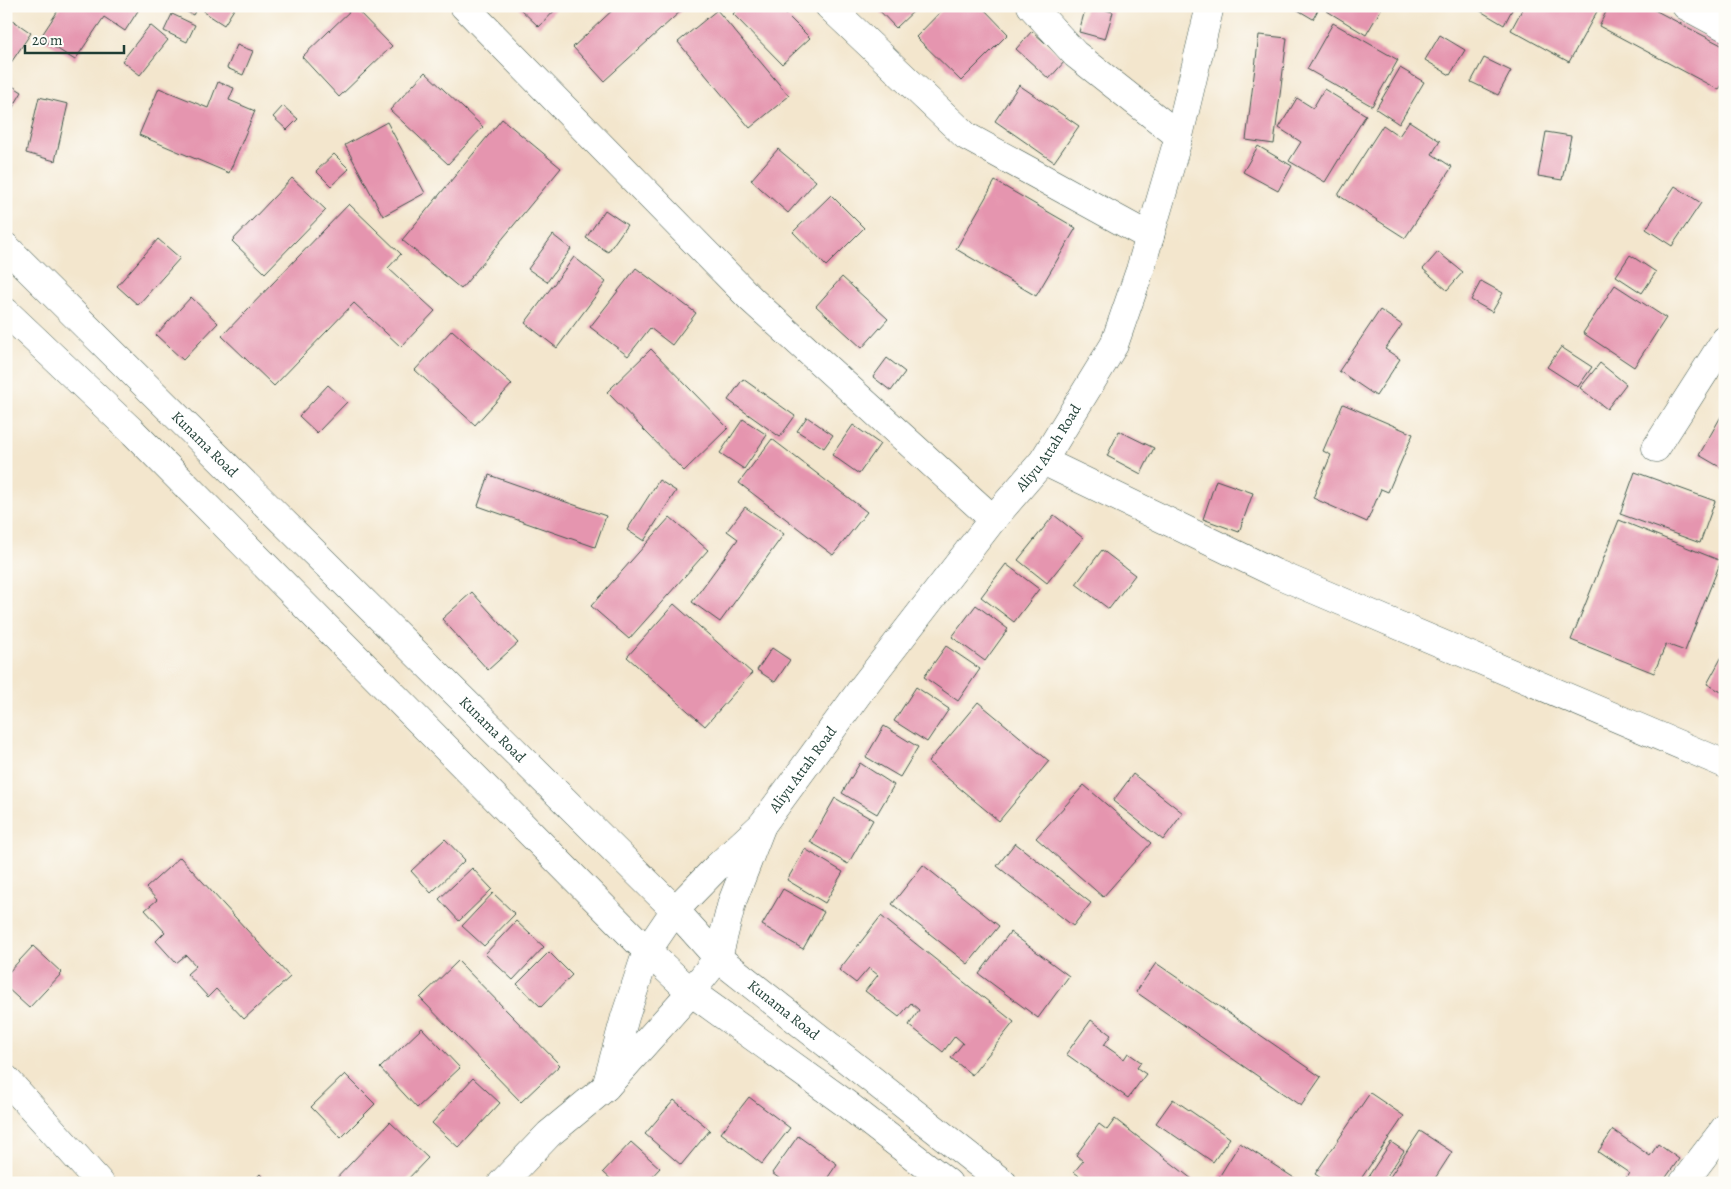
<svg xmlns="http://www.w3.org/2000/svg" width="1731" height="1189" font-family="Alegreya,serif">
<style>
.building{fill:#e595af}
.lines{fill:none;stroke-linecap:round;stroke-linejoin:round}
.minor-casing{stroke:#3f564b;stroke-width:29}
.tertiary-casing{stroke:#3f564b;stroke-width:29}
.secondary-casing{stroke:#3f564b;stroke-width:29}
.minor{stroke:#fff;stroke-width:28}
.tertiary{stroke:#fff;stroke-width:28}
.secondary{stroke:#fff;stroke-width:28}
.labels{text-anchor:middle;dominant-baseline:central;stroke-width:5;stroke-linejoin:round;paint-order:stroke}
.street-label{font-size:15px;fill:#1f3d34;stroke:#fdfcf7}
</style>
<rect width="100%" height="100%" fill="#fdfcf7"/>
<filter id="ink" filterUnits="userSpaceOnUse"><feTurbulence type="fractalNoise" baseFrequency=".02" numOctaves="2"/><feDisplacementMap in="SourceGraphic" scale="10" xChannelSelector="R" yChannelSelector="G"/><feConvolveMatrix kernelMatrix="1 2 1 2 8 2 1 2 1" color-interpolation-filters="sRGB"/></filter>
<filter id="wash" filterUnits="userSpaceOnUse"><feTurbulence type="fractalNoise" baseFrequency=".0096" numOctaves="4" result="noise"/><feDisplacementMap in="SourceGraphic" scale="20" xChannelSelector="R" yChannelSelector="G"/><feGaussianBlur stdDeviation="1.12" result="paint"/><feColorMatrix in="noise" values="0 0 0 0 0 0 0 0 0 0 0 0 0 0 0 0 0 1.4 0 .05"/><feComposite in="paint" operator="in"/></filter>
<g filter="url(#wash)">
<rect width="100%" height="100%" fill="#f3e6cd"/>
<g id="blocks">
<g class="building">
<polygon points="61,6 141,6 125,31 104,17 75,60 40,38"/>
<polygon points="176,6 198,6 193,15"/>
<polygon points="207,6 236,6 224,25 204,12"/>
<polygon points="517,6 559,6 539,27"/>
<polygon points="617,6 681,6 683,9 604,81 573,47"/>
<polygon points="740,6 778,6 810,38 782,64 733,14"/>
<polygon points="875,6 919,6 896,28"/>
<polygon points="946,6 981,6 1008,34 961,81 916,37"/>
<polygon points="1086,6 1091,6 1113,12 1105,39 1079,32"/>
<polygon points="1291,6 1320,6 1313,19"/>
<polygon points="1330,6 1383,6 1366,35 1327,11"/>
<polygon points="1472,6 1514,6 1504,25"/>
<polygon points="1524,6 1600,6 1569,62 1511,30"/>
<polygon points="1609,6 1647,6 1725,47 1725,79 1719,90 1599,26"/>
<polygon points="354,7 392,46 339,97 302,57"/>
<polygon points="717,10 789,96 750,128 678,42"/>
<polygon points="172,14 195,25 187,42 164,31"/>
<polygon points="8,17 31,33 6,70 6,21"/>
<polygon points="1333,23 1398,60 1372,106 1307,69"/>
<polygon points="150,25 168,40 140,75 122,61"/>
<polygon points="1032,31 1065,61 1049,79 1016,49"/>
<polygon points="1259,35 1287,38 1274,144 1246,140"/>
<polygon points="1440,35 1465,50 1450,75 1425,60"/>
<polygon points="237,45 253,51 243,75 227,68"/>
<polygon points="1484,58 1511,71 1498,95 1471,82"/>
<polygon points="1400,68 1424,82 1399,124 1376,109"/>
<polygon points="425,72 483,127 448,164 390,110"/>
<polygon points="6,82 22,92 6,119"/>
<polygon points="218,82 234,88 229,100 255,111 229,173 139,135 159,88 208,108"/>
<polygon points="1019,85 1079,126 1054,162 995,121"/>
<polygon points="1324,89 1366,115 1325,182 1289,161 1301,142 1279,128 1297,98 1313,108"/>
<polygon points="39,97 68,104 55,161 26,153"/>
<polygon points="283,106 298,119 287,130 273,117"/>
<polygon points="502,119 561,168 461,289 402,240"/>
<polygon points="1409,121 1440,141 1432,154 1452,167 1405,238 1338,195 1383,125 1399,136"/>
<polygon points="387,122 425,193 383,216 345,145"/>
<polygon points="1546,132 1571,136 1562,180 1538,176"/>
<polygon points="1258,146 1292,166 1278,191 1243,172"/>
<polygon points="778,149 816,181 788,213 751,180"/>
<polygon points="334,154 349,169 331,186 316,171"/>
<polygon points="292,178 326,210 265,273 232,241"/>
<polygon points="995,181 1076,228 1036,296 956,249"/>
<polygon points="1675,186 1701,203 1672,246 1646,229"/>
<polygon points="831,195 864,228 826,266 793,232"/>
<polygon points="349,204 401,254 388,268 435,311 401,347 354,303 274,386 222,336"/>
<polygon points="605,210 627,225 608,252 586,238"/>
<polygon points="553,235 571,249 547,282 528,269"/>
<polygon points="158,239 180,258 138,305 117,286"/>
<polygon points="1438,252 1463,272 1447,290 1423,269"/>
<polygon points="1630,255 1656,272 1642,293 1616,276"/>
<polygon points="574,257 606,282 557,348 525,323"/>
<polygon points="636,268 696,313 672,345 650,328 628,356 590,327"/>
<polygon points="842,277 888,319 862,348 816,306"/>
<polygon points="1481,281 1503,293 1492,312 1471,300"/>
<polygon points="1615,285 1666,318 1634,367 1583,333"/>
<polygon points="191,297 218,323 183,360 156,335"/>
<polygon points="1380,310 1402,325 1385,349 1400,359 1376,396 1339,371"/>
<polygon points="452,330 512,384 475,425 415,370"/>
<polygon points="1561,347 1592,367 1578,387 1547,367"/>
<polygon points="651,349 728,428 684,471 607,392"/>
<polygon points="887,358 905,372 891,391 873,377"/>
<polygon points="1600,363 1626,384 1607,409 1580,388"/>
<polygon points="743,379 795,416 780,437 728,400"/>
<polygon points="328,385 347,402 317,433 299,416"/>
<polygon points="1343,404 1413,434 1388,492 1381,489 1367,522 1313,498 1331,455 1323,451"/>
<polygon points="1723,413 1725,414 1725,470 1699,455"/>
<polygon points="807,417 833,435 824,448 797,431"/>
<polygon points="743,419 767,435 744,469 720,453"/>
<polygon points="853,425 880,444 859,474 832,455"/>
<polygon points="1119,431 1154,448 1141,474 1107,456"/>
<polygon points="772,439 867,512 833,555 739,483"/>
<polygon points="1635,472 1715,501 1700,543 1620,514"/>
<polygon points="489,475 606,516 595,547 478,506"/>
<polygon points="659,480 676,491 644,541 627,530"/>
<polygon points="1216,480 1253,493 1239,532 1203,519"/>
<polygon points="745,507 784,534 720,622 692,602 738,539 727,531"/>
<polygon points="1054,515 1083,538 1047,583 1018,560"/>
<polygon points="670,517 708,550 629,639 591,606"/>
<polygon points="1619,520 1721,561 1685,651 1666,644 1654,673 1571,640"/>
<polygon points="1102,550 1135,575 1109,609 1076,584"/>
<polygon points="1006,564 1039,589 1014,622 981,597"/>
<polygon points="472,592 518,643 488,670 442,619"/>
<polygon points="674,604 752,673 705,726 627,657"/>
<polygon points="976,605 1008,629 985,661 952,637"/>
<polygon points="946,646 980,669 958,701 924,677"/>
<polygon points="772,648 790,660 775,682 757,670"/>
<polygon points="1725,651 1725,694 1707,684"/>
<polygon points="916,687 949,709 927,742 894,721"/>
<polygon points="978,702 1049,761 999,821 928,762"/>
<polygon points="884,726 918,747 900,777 866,757"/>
<polygon points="860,763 894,785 877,814 842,793"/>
<polygon points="1133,774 1183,813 1163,840 1113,801"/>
<polygon points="1084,785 1151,843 1103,897 1036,838"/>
<polygon points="835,798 873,820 848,864 810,842"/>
<polygon points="445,839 465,860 431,893 411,871"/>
<polygon points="1015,843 1091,903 1073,926 997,866"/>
<polygon points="805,849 843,872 825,903 787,880"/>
<polygon points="180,857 290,977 244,1019 216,989 208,997 187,974 196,966 186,955 176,963 156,941 165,932 145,910 157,900 146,888"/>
<polygon points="923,865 999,926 968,964 892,904"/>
<polygon points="472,868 492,889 459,921 439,899"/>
<polygon points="783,889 824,912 803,949 762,925"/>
<polygon points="493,893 515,914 484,946 462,926"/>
<polygon points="881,916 1014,1022 972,1075 951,1058 963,1043 955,1036 943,1052 909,1025 919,1010 911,1003 899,1017 865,991 878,975 869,968 856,983 839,970"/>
<polygon points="516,921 544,947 513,980 485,954"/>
<polygon points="1010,932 1069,976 1038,1018 979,974"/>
<polygon points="33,946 62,973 29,1008 6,987 6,975"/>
<polygon points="549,952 572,975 541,1007 517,984"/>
<polygon points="458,961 560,1065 521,1102 420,998"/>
<polygon points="1156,963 1321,1077 1301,1106 1136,992"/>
<polygon points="1091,1020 1111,1035 1104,1045 1124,1059 1128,1053 1141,1062 1137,1068 1146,1074 1128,1098 1066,1054"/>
<polygon points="422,1028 460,1068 417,1108 380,1068"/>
<polygon points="345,1074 375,1104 341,1138 311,1107"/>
<polygon points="473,1078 500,1103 459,1148 432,1123"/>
<polygon points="1370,1093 1404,1116 1358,1183 1328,1183 1315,1174"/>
<polygon points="749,1097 790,1128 762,1164 721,1133"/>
<polygon points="1173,1099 1230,1138 1213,1162 1156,1123"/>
<polygon points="674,1100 710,1130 681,1165 645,1134"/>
<polygon points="1115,1119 1197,1183 1088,1183 1074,1172 1083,1161 1076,1155 1099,1124 1107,1130"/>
<polygon points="390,1122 428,1158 404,1183 332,1183"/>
<polygon points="1613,1130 1650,1156 1658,1144 1679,1159 1662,1183 1627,1183 1624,1181 1629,1173 1598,1152"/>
<polygon points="1420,1131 1452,1152 1432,1183 1386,1183"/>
<polygon points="798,1136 837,1164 824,1183 785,1183 772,1173"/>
<polygon points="631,1142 660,1168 646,1183 615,1183 603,1172"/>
<polygon points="1391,1142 1404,1151 1382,1183 1364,1183"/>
<polygon points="1240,1143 1302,1183 1228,1183 1219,1177"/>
<polygon points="260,1174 268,1183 251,1183"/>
</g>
</g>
</g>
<g filter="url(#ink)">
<use href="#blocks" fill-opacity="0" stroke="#3f564b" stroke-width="1"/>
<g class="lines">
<g class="minor-casing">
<g id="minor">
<polyline points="464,6 752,300 993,519"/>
<polyline points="829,6 966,136 1150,237"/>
<polyline points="1031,6 1075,54 1179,136"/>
<polyline points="1686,6 1725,27"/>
<polyline points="1656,448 1725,340"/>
<polyline points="1043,461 1275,573 1725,764"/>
<polyline points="6,1079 100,1183"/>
<polyline points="1683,1183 1725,1128"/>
</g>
</g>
<g class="tertiary-casing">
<g id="tertiary">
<path id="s1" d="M762,825L863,687L993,519L1043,461L1114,345L1140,270L1179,136L1210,6"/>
<polygon points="762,825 732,902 718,958 691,992 606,1087 625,1017 647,951 675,910 717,867"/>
<polyline points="502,1183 549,1134 606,1087"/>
</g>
</g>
<g class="secondary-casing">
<g id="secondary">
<path id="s2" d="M6,247L675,910L718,958L1003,1183"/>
<polyline points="6,312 134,433 647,951 691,992 845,1103 948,1183"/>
</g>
</g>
<use href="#minor" class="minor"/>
<use href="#tertiary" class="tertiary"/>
<use href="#secondary" class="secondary"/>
</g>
</g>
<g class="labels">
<g class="street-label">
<text stroke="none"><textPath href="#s2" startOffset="280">Kunama Road</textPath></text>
<text stroke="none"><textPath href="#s1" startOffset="474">Aliyu Attah Road</textPath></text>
<text stroke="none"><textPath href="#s2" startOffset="685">Kunama Road</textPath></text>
<text stroke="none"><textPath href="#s1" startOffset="69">Aliyu Attah Road</textPath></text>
<text stroke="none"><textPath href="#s2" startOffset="1090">Kunama Road</textPath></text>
</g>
</g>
<rect width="1731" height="1189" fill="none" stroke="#fdfcf7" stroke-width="25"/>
<path d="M25 45v8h99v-8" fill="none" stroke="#1f3d34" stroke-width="2.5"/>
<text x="32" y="45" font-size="15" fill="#1f3d34" stroke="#fdfcf7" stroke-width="4" paint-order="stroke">20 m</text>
</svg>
